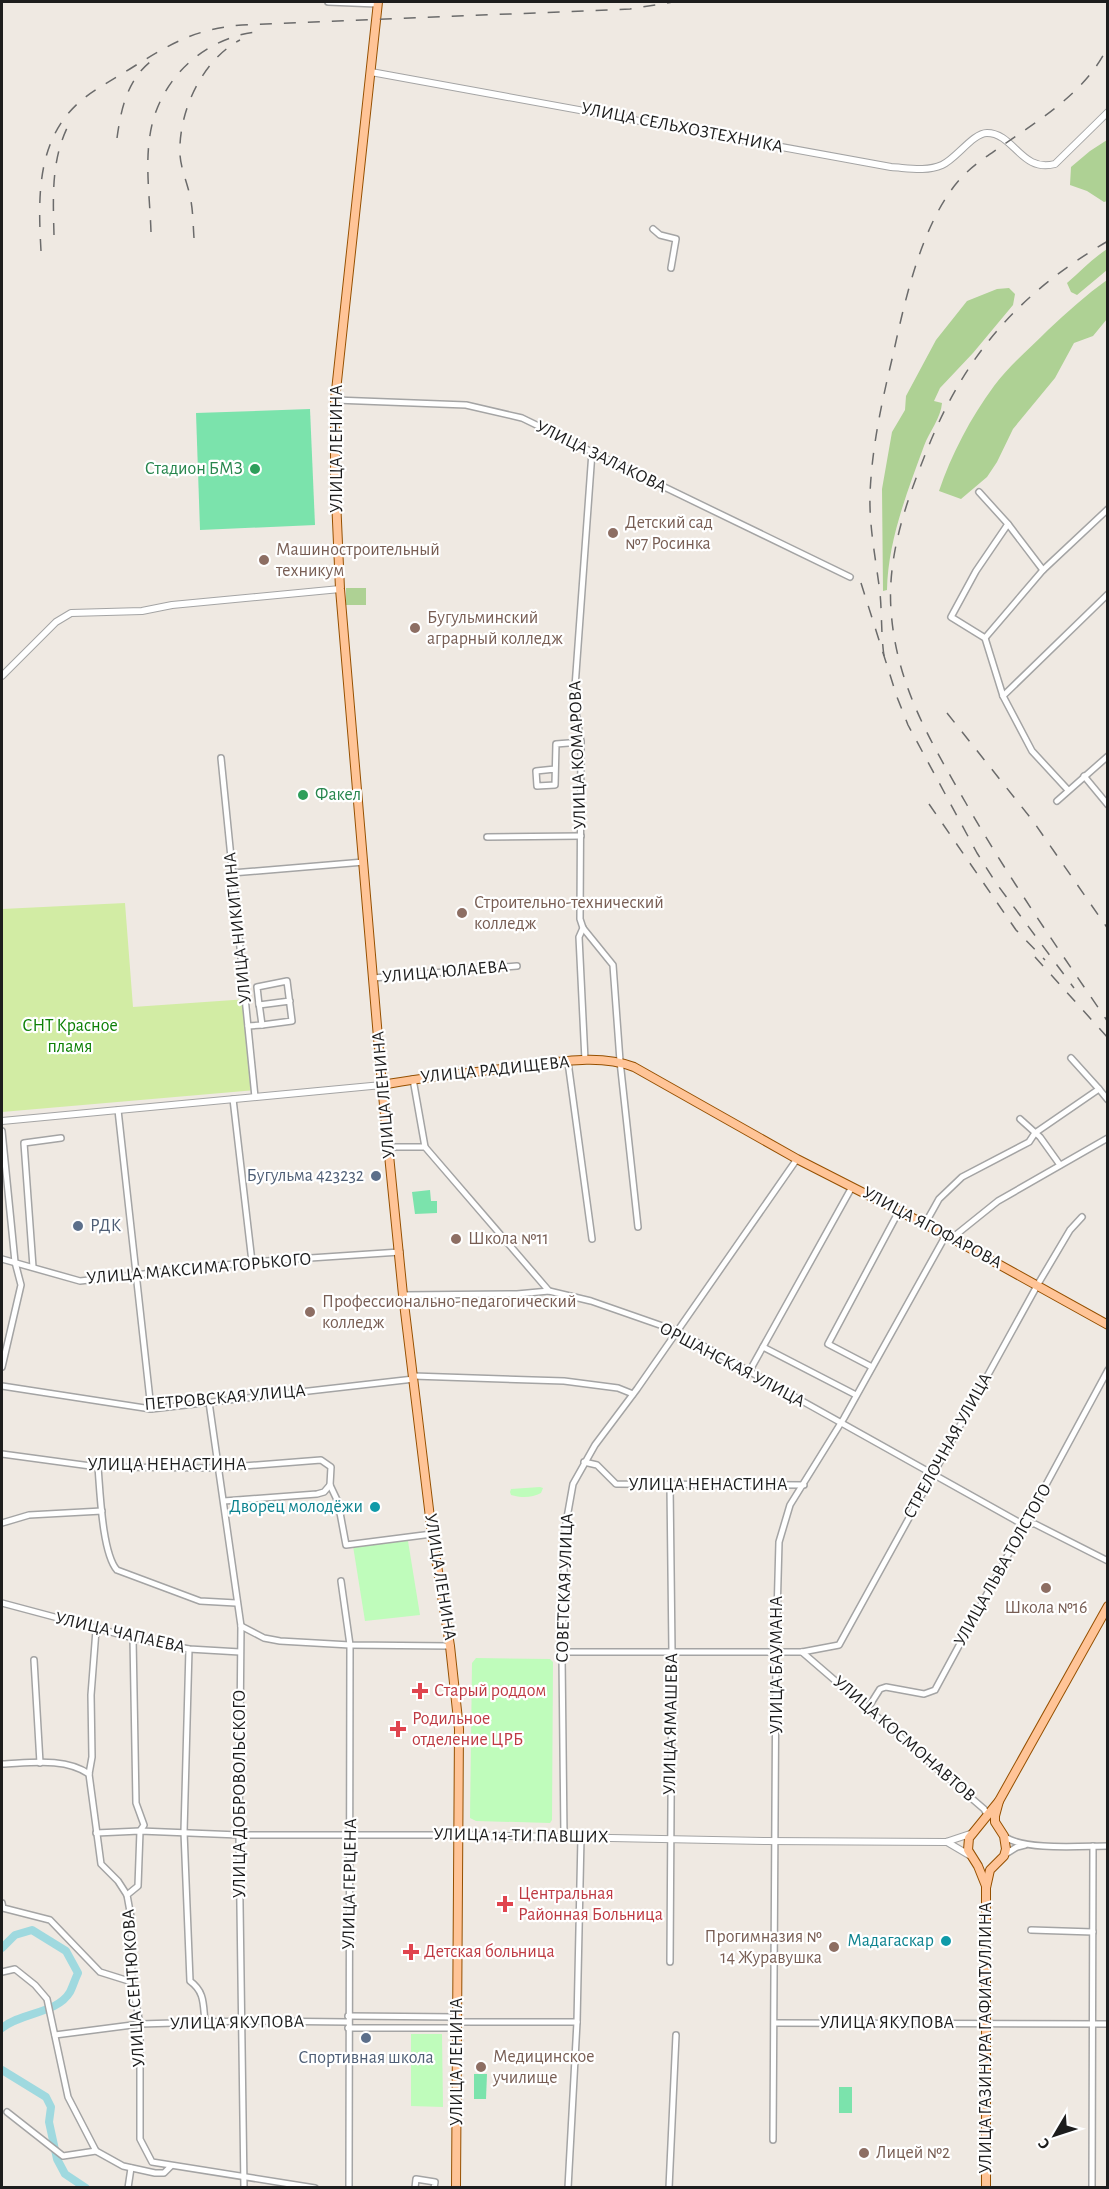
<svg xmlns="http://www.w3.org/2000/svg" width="1109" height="2189" font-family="'Alegreya Sans',sans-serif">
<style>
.grass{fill:#d2eca4}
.forest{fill:#aed194}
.park{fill:#bffcbb}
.pitch{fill:#7be3ac}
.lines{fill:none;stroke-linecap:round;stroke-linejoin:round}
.river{stroke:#9fd9df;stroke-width:8}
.minor-casing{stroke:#a4a4a4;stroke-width:8}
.tertiary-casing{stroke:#a4a4a4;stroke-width:8}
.primary-casing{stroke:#965000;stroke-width:10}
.minor{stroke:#fff;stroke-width:5}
.tertiary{stroke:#fff;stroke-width:6}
.primary{stroke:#ffc497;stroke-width:8}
.rail{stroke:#6b6b6b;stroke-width:1.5;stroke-dasharray:12 12;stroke-linecap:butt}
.leisure-dot{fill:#2e9e5b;stroke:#fff;stroke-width:2}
.education-dot{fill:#8d6e63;stroke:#fff;stroke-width:2}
.service-dot{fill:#5c6f8a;stroke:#fff;stroke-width:2}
.culture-dot{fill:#0f9aa8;stroke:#fff;stroke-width:2}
.health-dot{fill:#e0444e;stroke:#fff;stroke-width:2}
.labels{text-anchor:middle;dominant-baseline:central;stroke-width:4.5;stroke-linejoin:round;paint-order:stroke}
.street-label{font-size:18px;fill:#1d1d1d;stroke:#fff}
.leisure-label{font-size:18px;fill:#27864d;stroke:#fff;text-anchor:end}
.education-label{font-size:18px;fill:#785e54;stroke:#fff;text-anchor:start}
.park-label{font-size:18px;fill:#0c8005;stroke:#fff}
.service-label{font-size:18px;fill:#4e5e75;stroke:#fff;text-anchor:end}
.culture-label{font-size:18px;fill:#0d838f;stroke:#fff;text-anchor:end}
.health-label{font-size:18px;fill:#be3a42;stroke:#fff;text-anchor:start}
</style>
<rect width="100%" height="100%" fill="#efe9e2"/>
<polygon class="grass" points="125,903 133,1007 248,999 256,1090 2,1112 2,909"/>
<g class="forest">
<polygon points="1107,140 1107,201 1104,202 1087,191 1070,185 1071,167 1090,151"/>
<path d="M1107,249V270L1077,295L1071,292L1067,283C1081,271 1092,259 1107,249Z"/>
<path d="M1107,280V319L1093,336L1074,343L1055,378L1013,429L997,462L987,477L961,499L939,491C951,455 971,417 994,386C1009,366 1030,348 1048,330C1067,312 1086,295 1107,280Z"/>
<path d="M1009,288L1015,294L1013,305L973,353L940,388L934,401L942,403C941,418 929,432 924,446C907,492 888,541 887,590L883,591L882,489L892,432L905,410L906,396L936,340L967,301L997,289Z"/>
<rect x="346" y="588" width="20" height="17"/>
</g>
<g class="park">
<path d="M540,1487L543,1488L541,1493C532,1498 521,1498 511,1495L510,1492L511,1489Z"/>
<polygon points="408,1541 420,1615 365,1621 353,1546"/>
<polygon points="476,1658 550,1659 553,1662 552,1820 550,1823 476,1821 470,1818 472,1663"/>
<polygon points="411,2034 442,2034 443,2107 411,2106"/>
</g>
<g class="pitch">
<polygon points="310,409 315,525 200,530 196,413"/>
<polygon points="430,1190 431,1201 437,1201 437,1213 415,1214 412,1192"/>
<polygon points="474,2074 487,2074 486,2099 474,2099"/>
<rect x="839" y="2087" width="13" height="26"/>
</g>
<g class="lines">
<g class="river">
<path d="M2,1948L15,1935L32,1930L66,1951L78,1973C75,1979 73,1986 70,1992C57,2014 21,2012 2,2028"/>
<polyline points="2,2070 46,2097 51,2107 49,2122 57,2159 65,2174 86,2188"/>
</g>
<g class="minor-casing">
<g id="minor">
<polyline points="328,2 377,4"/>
<polyline points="653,229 660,235 676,239 671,268"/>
<polyline points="335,400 466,405 522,418 850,577"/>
<polyline points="592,452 574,701 581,742 580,919 583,928 613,965 620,1061 638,1227"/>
<polyline points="979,492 1008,524 1043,570"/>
<polyline points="1008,524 976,571 951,617 985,638 1003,696 1032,751 1068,790"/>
<polyline points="985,638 1043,570 1108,509"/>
<polyline points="1003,696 1108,594"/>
<polyline points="221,758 255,1097"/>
<polyline points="555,769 536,771 537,786 555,785 556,744 581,742"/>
<polyline points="1084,776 1108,805"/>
<polyline points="1057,801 1108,756"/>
<polyline points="487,837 581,836"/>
<polyline points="232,873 364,862"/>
<polyline points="583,928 579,937 585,1060"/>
<polyline points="373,978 517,966"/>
<polyline points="262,1025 292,1021 287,981 257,987 259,1005 290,1001"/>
<polyline points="248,1026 262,1025 259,1003"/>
<polyline points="1071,1058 1099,1089 1108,1100"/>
<polyline points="568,1062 592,1239"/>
<polyline points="413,1079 425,1147"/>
<polyline points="233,1099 252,1262"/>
<polyline points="118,1110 151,1409"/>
<polyline points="1020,1119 1040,1137 1060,1165"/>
<polyline points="2,1131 15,1262 21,1285 2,1367"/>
<polyline points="388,1147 425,1147 549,1291 591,1301 677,1331 1015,1520 1020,1523 1035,1524 1108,1561"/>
<polyline points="925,1224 939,1199 962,1177 1029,1142 1035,1133 1099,1089"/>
<polyline points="952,1238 998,1201 1108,1138"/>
<polyline points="2,1259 80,1281 252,1262 400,1252"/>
<polyline points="33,1267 24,1143 61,1138"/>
<polyline points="403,1295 517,1294 549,1291"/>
<polyline points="763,1347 856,1395"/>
<polyline points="872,1367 828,1344 899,1211"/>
<polyline points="749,1372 852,1187"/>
<polyline points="413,1376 564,1381 618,1388 633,1394"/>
<polyline points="2,1386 151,1409 414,1379"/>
<polyline points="209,1402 241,1626 239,1835 244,2188"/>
<polyline points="2,1454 98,1467 218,1468 321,1460 331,1467 330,1485 338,1502 346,1545 432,1534"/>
<polyline points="584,1462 597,1465 616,1484 804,1485"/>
<path d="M98,1467C100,1490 102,1553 117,1570L200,1601L236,1603"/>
<polyline points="670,1486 672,1651 670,1962"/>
<polyline points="224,1501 317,1494 324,1492 330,1485"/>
<polyline points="2,1523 29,1515 102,1511"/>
<polyline points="341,1581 350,1645 349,2188"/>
<polyline points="2,1603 133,1638 189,1649 240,1652"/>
<polyline points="241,1626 264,1638 280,1641 350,1645 450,1646"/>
<polyline points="96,1630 91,1695 92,1757 89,1774 101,1864 118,1881 127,1895"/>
<polyline points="133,1638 136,1803 144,1825 140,1831 138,1886 127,1895 131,1917 132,1982 140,2024 140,2139 152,2162 315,2188"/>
<path d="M189,1649L184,1832L190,1981C205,1992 203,2004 205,2022"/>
<polyline points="562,1652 802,1652 839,1645 1038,1284 1070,1230 1082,1217"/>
<polyline points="802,1652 984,1809 988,1816"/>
<polyline points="34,1660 40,1763"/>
<polyline points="868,1708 880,1689 886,1687 924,1694 935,1690 1108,1370"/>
<path d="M2,1764C29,1763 65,1757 89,1774"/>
<polyline points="96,1833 140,1831 239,1835 458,1835"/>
<polyline points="564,1836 562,1657 565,1529 573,1484 595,1445 637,1389 797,1159"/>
<path d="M1004,1836C1023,1851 1083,1846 1108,1846"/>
<polyline points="1004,1855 1017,1847 1025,1845"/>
<polyline points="2,1903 3,1908 50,1920 100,1972 132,1982"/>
<polyline points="1031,1930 1093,1932"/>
<polyline points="2,1972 15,1969 35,1985 47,1999 68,2097 96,2151 123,2166 155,2173 164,2173 171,2166"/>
<polyline points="348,2016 457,2017"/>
<polyline points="457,2022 577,2022"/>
<polyline points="775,2023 1108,2024"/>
<polyline points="348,2028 457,2028"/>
<polyline points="55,2035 140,2024 242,2021 348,2022"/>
<polyline points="7,2112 63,2156 96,2151"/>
<polyline points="773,2140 776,1651 779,1542 790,1505 844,1418 946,1235"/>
<polyline points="128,2188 131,2168"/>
<polyline points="415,2188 416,2179 435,2182 434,2188"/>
<polyline points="568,2188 577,2022 581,1837"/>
<polyline points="669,2188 676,2035"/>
<polyline points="1092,2188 1093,1846"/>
</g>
</g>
<g class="tertiary-casing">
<g id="tertiary">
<path d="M371,72L891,167C908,168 926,172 942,165C956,159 973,133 987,133C1014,133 1021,173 1055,164L1108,112"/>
<polyline points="2,676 56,622 71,613 142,611 172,605 340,589"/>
<polyline points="2,1121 382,1085"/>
<polyline points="458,1835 764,1841 946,1842 970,1834"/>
<polyline points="947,1842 969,1855"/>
</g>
</g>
<g class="primary-casing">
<g id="primary">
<polyline points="378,2 335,400 335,476 340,589 382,1085 403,1295 432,1534 450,1646 459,1729 456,2188"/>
<path d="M382,1085C424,1077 467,1073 510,1068C550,1064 596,1052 634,1067L797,1159L946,1235L1108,1325"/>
<polyline points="986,1886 978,1866 968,1850 969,1838 999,1801 1108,1606"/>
<polyline points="986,2188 986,1888 990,1870 1004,1856 1006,1849 1004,1836 995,1822 995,1816 999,1801"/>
</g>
</g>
<use href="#minor" class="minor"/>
<use href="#tertiary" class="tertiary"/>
<use href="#primary" class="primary"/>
<g class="rail">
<path d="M117,138C121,109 127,81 150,62"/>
<path d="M151,232C150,200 145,166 150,135C158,81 202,39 255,32"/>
<path d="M54,235C53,196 51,159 69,124"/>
<path d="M194,238C193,224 193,209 190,196C187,182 181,169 180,155C178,112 202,60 240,40"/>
<path d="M1108,241C1021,292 967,352 929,445C908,497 887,553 891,610C896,685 931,742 967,805C1010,880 1059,950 1108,1022"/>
<path d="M41,251C38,197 36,137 83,99C98,87 116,78 133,67C172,43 195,29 242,25L630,9L673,2"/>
<polyline points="861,583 897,697 908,725 977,853 996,883 1074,988"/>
<path d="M884,656C881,635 882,614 880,593C876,560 869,527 870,494C872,446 882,401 893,355C905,300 922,221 961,178C973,165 989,155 1003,145C1042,118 1087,91 1108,46"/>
<polyline points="947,713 1033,821 1108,929"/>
<polyline points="929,804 1016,930 1045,960"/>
<polyline points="1035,957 1108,1038"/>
</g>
</g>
<g class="leisure-dot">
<circle cx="255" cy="469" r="6"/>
<circle cx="303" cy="795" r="6"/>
</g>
<g class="education-dot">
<circle cx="613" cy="533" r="6"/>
<circle cx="264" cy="560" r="6"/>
<circle cx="415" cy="628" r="6"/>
<circle cx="462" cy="913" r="6"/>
<circle cx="456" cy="1239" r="6"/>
<circle cx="310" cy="1312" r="6"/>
<circle cx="1046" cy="1588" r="6"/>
<circle cx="834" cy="1947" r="6"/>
<circle cx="481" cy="2067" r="6"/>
<circle cx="864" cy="2153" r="6"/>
</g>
<g class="service-dot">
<circle cx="376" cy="1176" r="6"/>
<circle cx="78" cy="1226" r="6"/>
<circle cx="366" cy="2038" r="6"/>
</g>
<g class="culture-dot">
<circle cx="375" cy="1507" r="6"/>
<circle cx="946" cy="1941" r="6"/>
</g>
<g class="health-dot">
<path d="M417 1682h6v6h6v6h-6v6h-6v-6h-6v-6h6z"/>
<path d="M395 1720h6v6h6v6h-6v6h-6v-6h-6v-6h6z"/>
<path d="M502 1895h6v6h6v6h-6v6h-6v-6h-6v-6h6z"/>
<path d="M408 1943h6v6h6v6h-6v6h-6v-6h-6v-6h6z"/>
</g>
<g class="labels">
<g class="street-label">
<text transform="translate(682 128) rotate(11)">УЛИЦА СЕЛЬХОЗТЕХНИКА</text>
<text transform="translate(337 449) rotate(-90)">УЛИЦА ЛЕНИНА</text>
<text transform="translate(601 457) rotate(26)">УЛИЦА ЗАЛАКОВА</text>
<text transform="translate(578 755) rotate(-92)">УЛИЦА КОМАРОВА</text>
<text transform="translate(238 928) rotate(-96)">УЛИЦА НИКИТИНА</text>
<text transform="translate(445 972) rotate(-5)">УЛИЦА ЮЛАЕВА</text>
<text transform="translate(495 1070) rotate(-6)">УЛИЦА РАДИЩЕВА</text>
<text transform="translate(384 1095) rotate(-95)">УЛИЦА ЛЕНИНА</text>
<text transform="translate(932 1228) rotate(28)">УЛИЦА ЯГОФАРОВА</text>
<text transform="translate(199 1269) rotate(-5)">УЛИЦА МАКСИМА ГОРЬКОГО</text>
<text transform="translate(732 1365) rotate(28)">ОРШАНСКАЯ УЛИЦА</text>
<text transform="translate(225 1398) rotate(-5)">ПЕТРОВСКАЯ УЛИЦА</text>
<text transform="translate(948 1446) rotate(-61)">СТРЕЛОЧНАЯ УЛИЦА</text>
<text x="167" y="1465">УЛИЦА НЕНАСТИНА</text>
<text x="708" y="1485">УЛИЦА НЕНАСТИНА</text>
<text transform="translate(1003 1565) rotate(-61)">УЛИЦА ЛЬВА ТОЛСТОГО</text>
<text transform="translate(440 1577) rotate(81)">УЛИЦА ЛЕНИНА</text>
<text transform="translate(565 1588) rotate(-88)">СОВЕТСКАЯ УЛИЦА</text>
<text transform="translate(120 1633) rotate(13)">УЛИЦА ЧАПАЕВА</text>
<text transform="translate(777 1665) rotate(-90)">УЛИЦА БАУМАНА</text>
<text transform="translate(671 1724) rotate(-89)">УЛИЦА ЯМАШЕВА</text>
<text transform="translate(904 1739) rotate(41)">УЛИЦА КОСМОНАВТОВ</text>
<text transform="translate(240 1794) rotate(-90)">УЛИЦА ДОБРОВОЛЬСКОГО</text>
<text transform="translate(521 1836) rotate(1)">УЛИЦА 14-ТИ ПАВШИХ</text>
<text transform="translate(350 1884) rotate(-89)">УЛИЦА ГЕРЦЕНА</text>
<text transform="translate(134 1988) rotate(-94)">УЛИЦА СЕНТЮКОВА</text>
<text transform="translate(237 2023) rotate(-1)">УЛИЦА ЯКУПОВА</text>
<text x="887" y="2023">УЛИЦА ЯКУПОВА</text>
<text transform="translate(986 2038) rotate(-90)">УЛИЦА ГАЗИНУРА ГАФИАТУЛЛИНА</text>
<text transform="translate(457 2062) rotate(-90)">УЛИЦА ЛЕНИНА</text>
</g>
<g class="leisure-label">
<text x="243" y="469">Стадион БМЗ</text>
<text x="315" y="795" text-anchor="start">Факел</text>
</g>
<g class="education-label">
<text x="625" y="523">Детский сад<tspan x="625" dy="21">№7 Росинка</tspan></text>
<text x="276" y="550">Машиностроительный<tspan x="276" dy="21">техникум</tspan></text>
<text x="427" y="618">Бугульминский<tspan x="427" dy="21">аграрный колледж</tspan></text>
<text x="474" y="903">Строительно-технический<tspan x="474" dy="21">колледж</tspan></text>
<text x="468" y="1239">Школа №11</text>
<text x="322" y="1302">Профессионально-педагогический<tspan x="322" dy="21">колледж</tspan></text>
<text x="1046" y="1608" text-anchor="middle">Школа №16</text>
<text x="822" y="1937" text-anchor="end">Прогимназия №<tspan x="822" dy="21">14 Журавушка</tspan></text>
<text x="493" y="2057">Медицинское<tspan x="493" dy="21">училище</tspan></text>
<text x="876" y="2153">Лицей №2</text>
</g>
<g class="park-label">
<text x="70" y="1026">СНТ Красное<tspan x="70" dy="21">пламя</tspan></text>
</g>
<g class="service-label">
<text x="364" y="1176">Бугульма 423232</text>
<text x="90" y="1226" text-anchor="start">РДК</text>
<text x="366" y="2058" text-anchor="middle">Спортивная школа</text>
</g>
<g class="culture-label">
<text x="363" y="1507">Дворец молодёжи</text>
<text x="934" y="1941">Мадагаскар</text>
</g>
<g class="health-label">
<text x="434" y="1691">Старый роддом</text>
<text x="412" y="1719">Родильное<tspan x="412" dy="21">отделение ЦРБ</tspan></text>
<text x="518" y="1894">Центральная<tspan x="518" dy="21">Районная Больница</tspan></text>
<text x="424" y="1952">Детская больница</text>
</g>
</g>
<rect width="1109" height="2189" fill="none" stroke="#1d1d1d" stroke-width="6"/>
<g transform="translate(1055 2135) rotate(231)" stroke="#ffffff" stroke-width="4.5" paint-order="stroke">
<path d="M0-4.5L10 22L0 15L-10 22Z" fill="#1d1d1d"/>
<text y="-9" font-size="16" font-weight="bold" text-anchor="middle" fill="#1d1d1d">С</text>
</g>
</svg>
